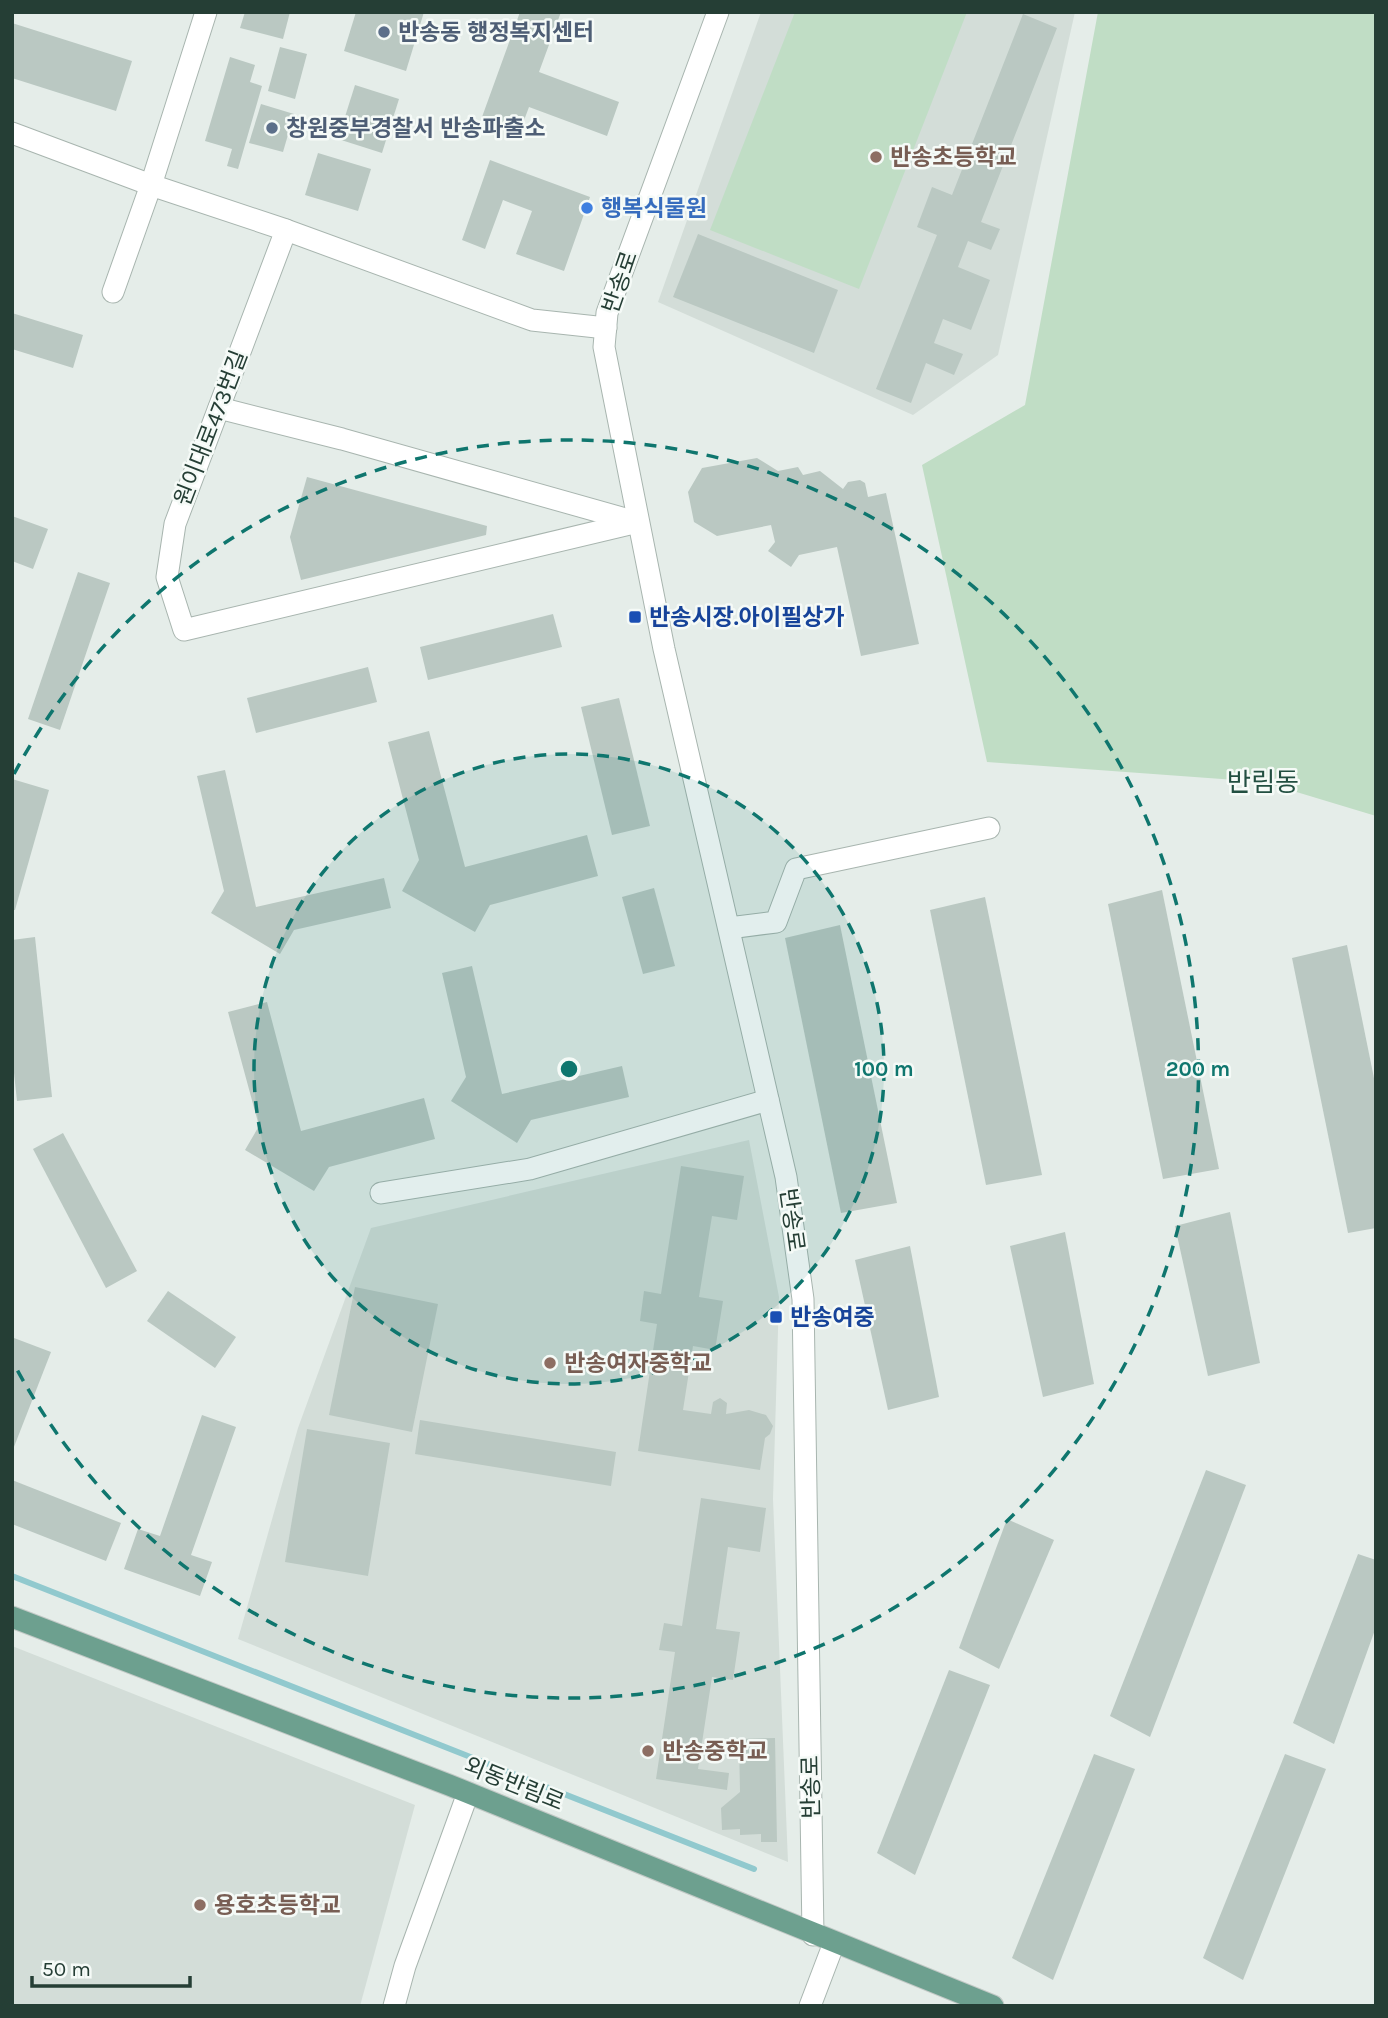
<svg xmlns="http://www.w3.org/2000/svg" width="1388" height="2018" font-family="Karla,'Noto Sans KR',sans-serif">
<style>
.built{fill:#d3ddd8}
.green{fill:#c0ddc5}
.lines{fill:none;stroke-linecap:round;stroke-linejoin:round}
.stream{stroke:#91c9ce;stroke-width:6}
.building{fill:#bac8c2}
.minor-casing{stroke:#a8b5af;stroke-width:23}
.major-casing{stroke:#c2c9c6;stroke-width:23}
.minor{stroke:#fff;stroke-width:21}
.major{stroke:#6da08f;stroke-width:21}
.ring{fill:none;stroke:#0f766e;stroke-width:3.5;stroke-dasharray:12 9}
.service-dot{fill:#5c6f8a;stroke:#f5faf7;stroke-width:2.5}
.education-dot{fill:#8d6e63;stroke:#f5faf7;stroke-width:2.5}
.shop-dot{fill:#3f7fe0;stroke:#f5faf7;stroke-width:2.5}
.transit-dot{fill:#1a4fb4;stroke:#f5faf7;stroke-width:2.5}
.labels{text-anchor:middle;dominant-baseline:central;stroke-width:5;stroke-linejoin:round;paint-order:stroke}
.service-label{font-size:23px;font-weight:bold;fill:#4e5e75;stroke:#f5faf7;text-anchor:start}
.education-label{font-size:23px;font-weight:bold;fill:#785e54;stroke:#f5faf7;text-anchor:start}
.shop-label{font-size:23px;font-weight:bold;fill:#366cbe;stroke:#f5faf7;text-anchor:start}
.street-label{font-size:23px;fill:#253e35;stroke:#f5faf7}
.transit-label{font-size:23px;font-weight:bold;fill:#164399;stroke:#f5faf7;text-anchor:start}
.quarter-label{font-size:26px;fill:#224f41;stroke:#f5faf7}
.centre{fill:#0f766e;stroke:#f5faf7;stroke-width:3.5}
.ring-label{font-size:21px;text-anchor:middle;font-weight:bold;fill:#0f766e;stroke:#f5faf7;stroke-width:5;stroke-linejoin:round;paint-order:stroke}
</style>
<rect width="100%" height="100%" fill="#e5ede9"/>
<g class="built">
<polygon points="761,12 1075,12 998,355 913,415 658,302"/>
<polygon points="749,1140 779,1297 773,1499 788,1862 238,1639 298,1428 371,1228"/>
<polygon points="12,1646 415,1805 360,2006 12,2006"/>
</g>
<g class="green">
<polygon points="795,12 967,12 859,289 710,230"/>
<polygon points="1098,12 1376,12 1376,816 1263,782 987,762 922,465 1025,405"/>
</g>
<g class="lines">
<polyline class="stream" points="12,1576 754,1869"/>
</g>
<g class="building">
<polygon points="245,12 290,12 283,39 240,28"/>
<polygon points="356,12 424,12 406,71 344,51"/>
<polygon points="520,12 561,12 539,72 619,102 607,136 529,107 520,131 482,117"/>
<polygon points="1023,14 1057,28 981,222 1000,229 991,250 968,241 958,267 990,280 971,330 943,319 934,343 963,354 954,375 926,363 911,403 876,389 937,235 917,227 932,187 952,195"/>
<polygon points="12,23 132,61 116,111 12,78"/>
<polygon points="280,47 307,54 295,99 268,91"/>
<polygon points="230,57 255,65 250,82 262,86 238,169 227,166 232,149 205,141"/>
<polygon points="355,85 399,99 382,153 338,139"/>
<polygon points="261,104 294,114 283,152 249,143"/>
<polygon points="318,153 371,169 358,211 305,195"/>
<polygon points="490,160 590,197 564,271 516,254 532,211 503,200 485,249 462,240"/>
<polygon points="698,234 838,290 814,353 673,297"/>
<polygon points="12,313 83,335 73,368 12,349"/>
<polygon points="757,458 778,471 798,467 803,475 820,471 843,489 848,482 860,480 865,483 868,497 886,493 919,644 861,656 837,547 799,555 791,567 768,551 775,542 771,525 717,536 694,522 688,492 702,468"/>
<polygon points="307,477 487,526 486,535 301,580 290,537"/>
<polygon points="12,516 48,529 33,569 12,561"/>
<polygon points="78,572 110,583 60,730 28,719"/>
<polygon points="553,614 562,647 428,680 420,647"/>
<polygon points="368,667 377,702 256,733 247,698"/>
<polygon points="619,698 650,826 612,835 581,707"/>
<polygon points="429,731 465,867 587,835 598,876 490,905 475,932 402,891 419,860 388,742"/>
<polygon points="225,770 256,907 384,878 391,908 294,930 280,954 211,913 224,891 197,776"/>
<polygon points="12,779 49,790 15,910 12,910"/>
<polygon points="654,888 675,966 643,974 622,897"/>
<polygon points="1162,890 1219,1169 1163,1179 1108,904"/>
<polygon points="985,897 1042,1175 986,1185 930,910"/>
<polygon points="840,925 897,1203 841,1213 785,938"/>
<polygon points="35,937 52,1097 17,1101 12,1054 12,940"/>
<polygon points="1347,945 1376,1088 1376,1228 1348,1233 1292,958"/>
<polygon points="472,966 502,1094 622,1066 629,1097 531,1120 517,1143 451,1101 466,1077 442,973"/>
<polygon points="267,1002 301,1131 424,1098 435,1139 329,1167 314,1191 245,1150 259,1126 228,1012"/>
<polygon points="63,1133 137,1271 106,1288 33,1149"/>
<polygon points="681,1166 744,1176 737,1220 712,1216 699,1297 723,1301 715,1350 693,1346 683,1410 711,1414 713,1402 720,1398 727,1403 726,1414 749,1410 766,1415 773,1426 770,1434 765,1438 760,1470 638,1451 657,1324 640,1321 644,1291 661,1294"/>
<polygon points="1230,1212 1260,1363 1208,1376 1175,1226"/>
<polygon points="1065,1232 1094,1384 1043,1397 1010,1246"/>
<polygon points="910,1246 939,1397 888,1410 855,1260"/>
<polygon points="355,1287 438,1304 412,1432 329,1415"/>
<polygon points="168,1291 236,1337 215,1368 147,1321"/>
<polygon points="14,1338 51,1352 12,1452 12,1342"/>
<polygon points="202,1415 236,1427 191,1555 212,1562 200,1596 124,1569 138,1529 160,1536"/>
<polygon points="420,1420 616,1452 611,1486 415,1454"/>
<polygon points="307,1429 390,1443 368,1576 285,1562"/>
<polygon points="1206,1470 1246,1485 1150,1737 1110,1716"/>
<polygon points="12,1480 121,1523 106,1561 12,1524"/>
<polygon points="701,1498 766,1508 760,1552 728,1547 716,1629 740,1632 733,1680 712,1677 698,1769 729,1773 727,1790 656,1779 675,1652 659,1650 664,1623 682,1626"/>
<polygon points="1007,1519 1054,1540 999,1669 959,1648"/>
<polygon points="1358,1554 1376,1560 1376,1627 1334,1744 1293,1723"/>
<polygon points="949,1670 990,1685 915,1875 877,1853"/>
<polygon points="775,1738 777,1842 761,1842 761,1834 740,1835 740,1829 722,1830 721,1808 740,1792 739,1739"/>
<polygon points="1094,1754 1135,1769 1053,1980 1012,1958"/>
<polygon points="1285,1754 1326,1769 1243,1980 1203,1958"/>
</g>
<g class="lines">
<g class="minor-casing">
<g id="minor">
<polyline points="718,12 607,313 604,347 664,649 786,1177 803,1299 813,1935"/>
<polyline points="12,133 151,185 286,230 532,320 606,328"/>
<polyline points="286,230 175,524 167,577 184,630 638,522"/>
<polyline points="113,292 151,185 206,12"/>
<polyline points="219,408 342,439 636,522"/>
<polyline points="729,928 776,922 796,869 989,828"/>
<polyline points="381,1193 530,1169 768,1100"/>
<polyline points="394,2006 405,1966 468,1793"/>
<polyline points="810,2006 834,1943"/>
</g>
</g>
<g class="major-casing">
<polyline id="major" points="12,1617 449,1785 993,2006"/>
</g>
<use href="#minor" class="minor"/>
<use href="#major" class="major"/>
</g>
<circle cx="569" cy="1069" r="315" fill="#0f766e" fill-opacity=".12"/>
<g class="ring">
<circle cx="569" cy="1069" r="315"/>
<path d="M14 774A629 629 0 1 1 14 1364"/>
</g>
<g class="service-dot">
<circle cx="384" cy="32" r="7"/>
<circle cx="272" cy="128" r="7"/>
</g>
<g class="education-dot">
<circle cx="876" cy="157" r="7"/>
<circle cx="550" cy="1363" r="7"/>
<circle cx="648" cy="1751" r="7"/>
<circle cx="200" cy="1905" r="7"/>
</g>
<circle class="shop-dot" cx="587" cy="208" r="7"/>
<g class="transit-dot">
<rect x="628" y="610" width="14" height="14" rx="3.5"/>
<rect x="769" y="1310" width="14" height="14" rx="3.5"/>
</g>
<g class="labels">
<g class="service-label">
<text x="398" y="32">반송동 행정복지센터</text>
<text x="286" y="128">창원중부경찰서 반송파출소</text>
</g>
<g class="education-label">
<text x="890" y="157">반송초등학교</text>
<text x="564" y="1363">반송여자중학교</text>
<text x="662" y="1751">반송중학교</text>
<text x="214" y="1905">용호초등학교</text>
</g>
<g class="shop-label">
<text x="601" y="208">행복식물원</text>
</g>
<g class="street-label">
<text transform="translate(620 282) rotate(-71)">반송로</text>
<text transform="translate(211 428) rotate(-69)">원이대로473번길</text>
<text transform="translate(792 1220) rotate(82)">반송로</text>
<text transform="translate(514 1784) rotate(22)">외동반림로</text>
<text transform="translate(811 1787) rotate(-91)">반송로</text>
</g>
<g class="transit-label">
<text x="649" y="617">반송시장.아이필상가</text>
<text x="790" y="1317">반송여중</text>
</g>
<g class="quarter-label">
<text x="1263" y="782">반림동</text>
</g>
</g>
<circle cx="569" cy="1069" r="10" class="centre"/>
<g class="ring-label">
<text x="884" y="1076">100 m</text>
<text x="1198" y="1076">200 m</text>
</g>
<rect width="1388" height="2018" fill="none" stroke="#253e35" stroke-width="28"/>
<path d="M32 1976v10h158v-10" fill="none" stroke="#253e35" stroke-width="3.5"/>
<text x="42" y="1976" font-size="21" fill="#253e35" stroke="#f5faf7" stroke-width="5" paint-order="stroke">50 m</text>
</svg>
